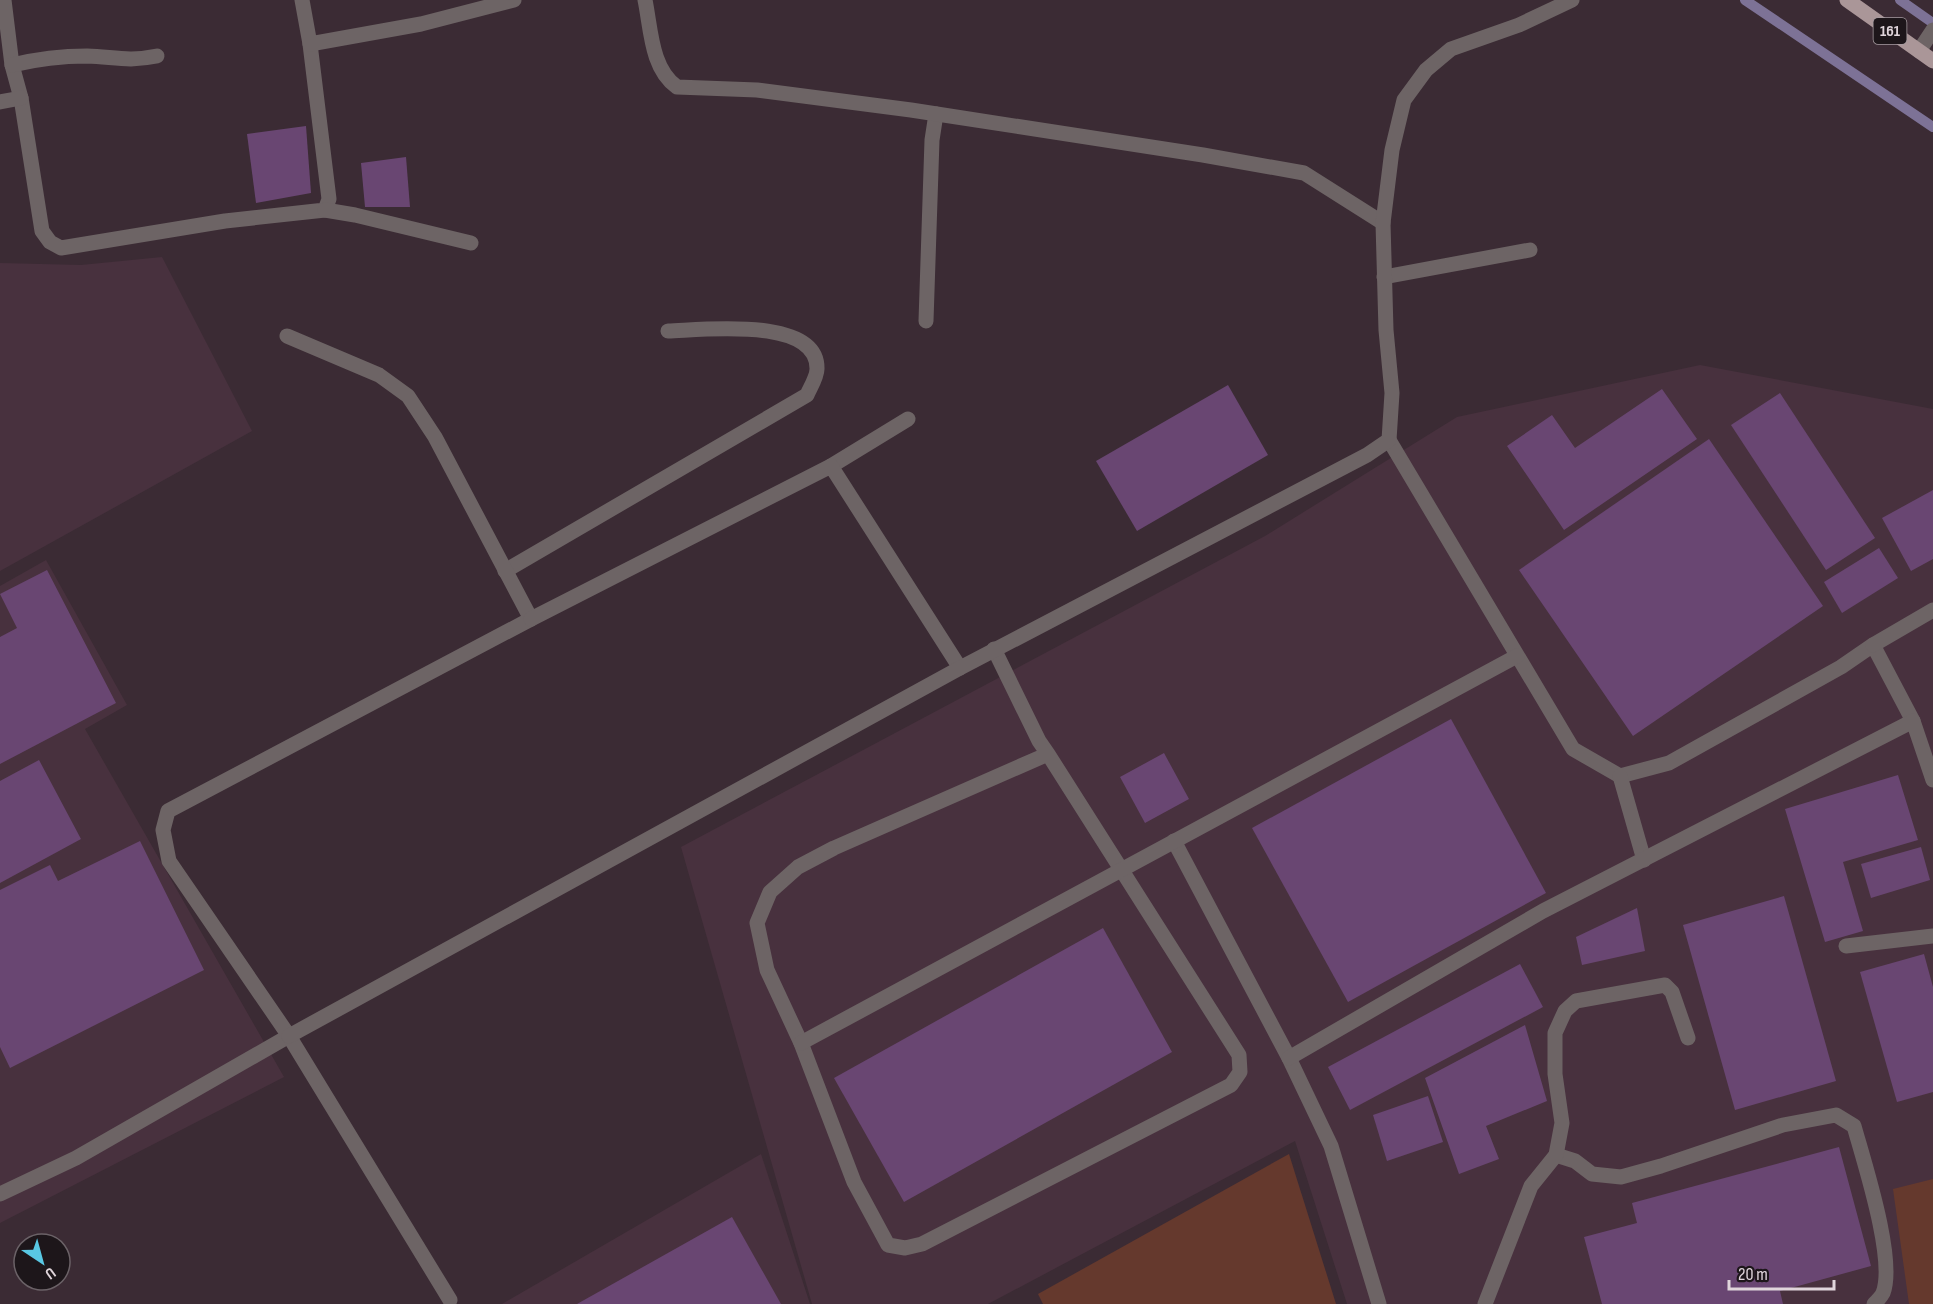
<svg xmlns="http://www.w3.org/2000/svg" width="1933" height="1304" font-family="'Sofia Sans Condensed',sans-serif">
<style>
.built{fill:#48313e}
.green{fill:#65392d}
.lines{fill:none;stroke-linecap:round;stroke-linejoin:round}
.stream{stroke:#7d7296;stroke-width:10}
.building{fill:#694672}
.service{stroke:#6d6465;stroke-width:15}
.minor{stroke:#6d6465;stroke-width:15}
.primary{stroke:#aa9698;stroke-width:15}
.labels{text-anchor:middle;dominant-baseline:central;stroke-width:4.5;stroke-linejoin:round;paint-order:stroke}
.shield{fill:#1d161a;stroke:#a69ca1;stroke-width:1.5}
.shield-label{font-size:16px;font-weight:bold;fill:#e0d5db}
</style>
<rect width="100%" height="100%" fill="#3b2b34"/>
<g class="built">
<polygon points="162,257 252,431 0,571 0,263 81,265"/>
<polygon points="1700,365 1933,409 1933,1304 1347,1304 1295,1141 988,1304 812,1304 681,847 1265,536 1457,417"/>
<polygon points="46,560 127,705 85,729 284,1077 0,1223 0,586"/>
<polygon points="761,1154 810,1304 502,1304"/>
</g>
<g class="green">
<polygon points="1289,1154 1336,1304 1043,1304 1038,1294"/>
<polygon points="1933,1179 1933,1304 1909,1304 1893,1189"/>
</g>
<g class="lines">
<g class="stream">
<polyline points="1745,0 1933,127"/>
<polyline points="1900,0 1930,21"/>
</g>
</g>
<g class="building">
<polygon points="306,126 311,193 256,203 247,134"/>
<polygon points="406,157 410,207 365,207 361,163"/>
<polygon points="1228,385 1268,455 1137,531 1096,461"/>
<polygon points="1662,389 1697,439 1564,530 1507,446 1552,415 1575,448"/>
<polygon points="1780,393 1875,538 1826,570 1731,425"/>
<polygon points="1709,439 1823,606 1633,736 1519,570"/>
<polygon points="1933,490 1933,559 1911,571 1882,518"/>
<polygon points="1879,548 1898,578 1842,613 1824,582"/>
<polygon points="47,570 116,703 0,764 0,637 17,628 0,594"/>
<polygon points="1451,719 1546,893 1348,1002 1252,828"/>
<polygon points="1164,753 1189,799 1145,823 1120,777"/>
<polygon points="39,760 81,839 0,883 0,781"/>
<polygon points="1898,775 1918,840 1843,862 1863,931 1825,942 1785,809"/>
<polygon points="140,841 204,970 10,1068 0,1047 0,890 50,865 58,881"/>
<polygon points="1921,847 1930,880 1871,898 1861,864"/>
<polygon points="1784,896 1836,1081 1735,1110 1683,925"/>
<polygon points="1637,908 1645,951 1582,965 1576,937"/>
<polygon points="1103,928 1172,1052 904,1202 834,1078"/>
<polygon points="1924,954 1933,987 1933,1092 1897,1102 1860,972"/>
<polygon points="1520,964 1543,1007 1350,1110 1328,1067"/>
<polygon points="1525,1025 1547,1101 1486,1126 1499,1159 1459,1174 1425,1078"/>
<polygon points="1428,1096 1443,1142 1387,1161 1373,1115"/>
<polygon points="1839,1147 1871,1266 1780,1291 1783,1304 1602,1304 1584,1237 1637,1223 1632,1203"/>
<polygon points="732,1217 781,1304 577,1304"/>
</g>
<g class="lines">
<g class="service">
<polyline points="926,321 932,140 936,114"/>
<polyline points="1389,440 1573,749 1620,776 1669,763 1841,667 1873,645 1913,721"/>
<path d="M505,571L807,395C810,388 817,377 817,369C818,316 703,330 668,331"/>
<polyline points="1873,645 1933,610"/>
<polyline points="994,649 1039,741 1048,754 1239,1055 1240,1072 1231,1085 922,1244 905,1248 888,1245 854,1182 801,1043 767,970 757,923 770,892 798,867 834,848 1048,754"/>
<polyline points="1620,776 1644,860"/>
<polyline points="1174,841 1289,1058 1331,1146 1379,1304"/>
<polyline points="1846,946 1933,936"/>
<polyline points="801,1043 1517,656"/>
<polyline points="1289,1058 1543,911 1913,721 1933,780"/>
<path d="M1556,1155L1575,1161L1592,1174L1621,1177L1661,1166L1783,1125L1836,1115L1854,1126C1864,1162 1896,1260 1883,1293C1881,1297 1877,1301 1874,1304"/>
<polyline points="0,1194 76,1158 289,1036"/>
<polyline points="1485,1304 1531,1186 1556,1155 1562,1123 1555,1074 1555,1033 1565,1011 1576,1001 1665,985 1672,992 1688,1038"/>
</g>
<g class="minor">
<polyline points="4,0 12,65 21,98 42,231 50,242 61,248 225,221 325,210 329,199 310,44"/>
<polyline points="302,0 310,44 421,24 514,0"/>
<path d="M645,0C651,29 651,69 677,87L757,90L911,110L1203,155L1304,173L1383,223"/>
<polyline points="1919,51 1933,30"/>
<path d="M12,65C37,59 60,56 87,56C115,57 128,62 157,56"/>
<polyline points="0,102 21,98"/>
<polyline points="325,210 355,215 471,243"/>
<polyline points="1384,277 1530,250"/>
<polyline points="287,336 379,375 408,396 435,437 531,619 168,811 163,830 169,861 289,1036 450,1300"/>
<polyline points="831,466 908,419"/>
<polyline points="531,619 831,466 960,668"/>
<polyline points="289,1036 960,668 1367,455 1389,440 1392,393 1386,330 1383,223 1392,150 1404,100 1426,70 1451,49 1519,25 1572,0"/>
</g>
<polyline class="primary" points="1847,0 1933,61"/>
</g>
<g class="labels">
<rect class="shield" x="1873.5" y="18" width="33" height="26" rx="4.5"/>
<g class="shield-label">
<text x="1890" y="31">161</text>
</g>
</g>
<g transform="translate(42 1262) rotate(144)"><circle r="28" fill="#1d161a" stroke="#6b6267" stroke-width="1.5"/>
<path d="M0-4.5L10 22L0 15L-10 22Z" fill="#59c8e4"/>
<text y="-9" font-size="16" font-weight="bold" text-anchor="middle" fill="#e0d5db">U</text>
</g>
<path d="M1729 1280v9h105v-9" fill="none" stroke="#e0d5db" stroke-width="3"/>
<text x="1738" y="1280" font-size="18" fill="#e0d5db" stroke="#1d161a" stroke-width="4.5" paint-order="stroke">20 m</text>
</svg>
